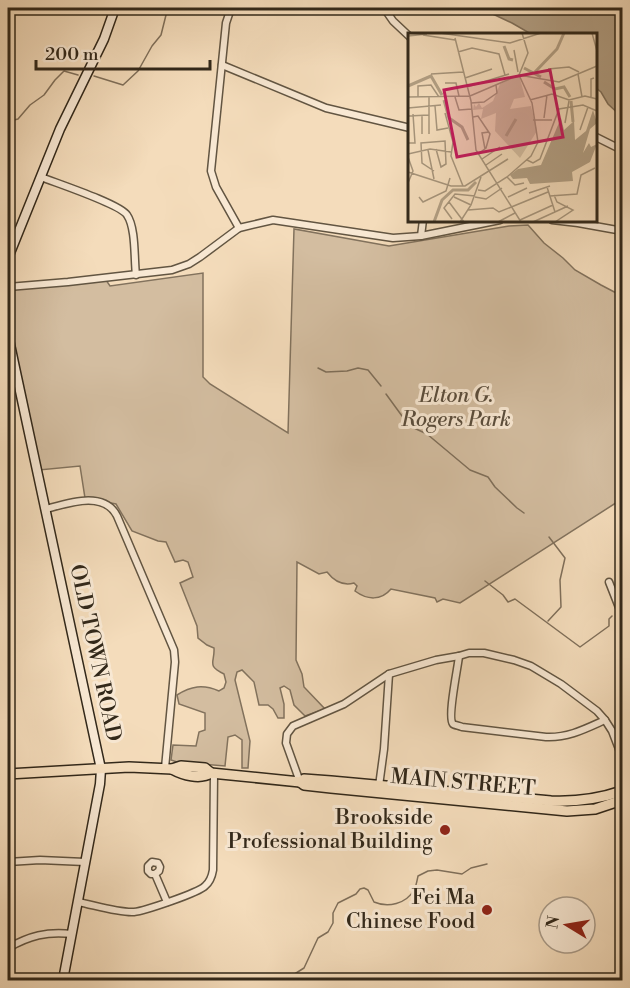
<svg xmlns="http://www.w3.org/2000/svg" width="630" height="988" font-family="'Libre Bodoni',serif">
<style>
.green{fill:#d3bda0;stroke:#82725d;stroke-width:1.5}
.water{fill:#b29f84;stroke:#7f6f5a;stroke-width:1.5}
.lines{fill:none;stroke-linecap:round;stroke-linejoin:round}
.stream{stroke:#7f6f5a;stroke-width:1.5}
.street-casing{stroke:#625542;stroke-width:9}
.secondary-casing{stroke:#32281a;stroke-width:11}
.primary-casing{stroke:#32281a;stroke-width:12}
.street{stroke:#f8e8d3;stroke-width:6}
.secondary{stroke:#f8e8d3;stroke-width:8}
.primary{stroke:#f4dcbb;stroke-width:9}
.poi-dot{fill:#8f2418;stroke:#f8e8d3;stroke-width:2}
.labels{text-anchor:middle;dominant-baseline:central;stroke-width:6;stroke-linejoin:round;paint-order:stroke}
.park-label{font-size:21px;font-style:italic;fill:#5a4d3c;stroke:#f8e8d3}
.street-label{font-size:21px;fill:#32281a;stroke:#f8e8d3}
.poi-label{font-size:21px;fill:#32281a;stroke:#f8e8d3;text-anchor:end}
.inset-river{fill:none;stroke:#b29f84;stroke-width:3}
.inset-road{fill:none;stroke:#a6947b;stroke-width:1.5}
.view{fill:#c2185b;fill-opacity:0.15;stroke:#c2185b;stroke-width:3}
.inset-edge{fill:none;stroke:#32281a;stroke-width:3}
</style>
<rect width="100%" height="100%" fill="#f4dcbb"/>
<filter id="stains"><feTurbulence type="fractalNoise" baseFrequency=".00333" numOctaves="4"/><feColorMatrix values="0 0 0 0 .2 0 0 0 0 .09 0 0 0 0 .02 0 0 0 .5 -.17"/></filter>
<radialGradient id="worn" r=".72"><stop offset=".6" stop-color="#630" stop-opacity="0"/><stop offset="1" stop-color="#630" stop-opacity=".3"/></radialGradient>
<path class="green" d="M528,225L544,243L563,258L575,270L601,285L622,296V499L460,603L443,599L437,602L435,598L391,589C381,601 367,600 355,591L357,586L354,583C343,586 334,581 327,572L319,574L297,562L296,660L302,674L304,687L325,709L305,716L294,705L290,690L284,686L280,688L284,704V718H278L273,709L268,705H259L254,682L242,670L237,672L235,680L250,741L248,768H242V740L235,735L228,737L225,766L177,762L171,760L173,745L196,746L199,732L205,730V713L179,704L177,695C191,686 203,684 219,691L224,688L226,682L224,674C206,665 215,663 214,648L207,645L198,638L197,626L180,583L193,577L188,562L183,560L175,562L166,542L158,541L132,531L116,504L85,498L80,466L39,470L8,336V288L106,280L110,286L203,273V377L210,384L288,433L294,229L389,246L509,226Z"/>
<polygon class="water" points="480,8 622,8 622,117 608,104 601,92 596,88 596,34 531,34 512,23"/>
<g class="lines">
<g class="stream">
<polyline points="94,76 123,85 138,71 152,46 161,35 167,11 170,8"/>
<polyline points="8,118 14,120 18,119 30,105 44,95 55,80 64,71 78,75"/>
<polyline points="318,368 326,372 347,371 358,368 368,370 381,386"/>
<polyline points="386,394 402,416 414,428 427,434 470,470 488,477 495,487 517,508 524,513"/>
<polyline points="485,581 503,595 508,602 515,599 580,647 609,626 609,619 612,616"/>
<polyline points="548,621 561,607 560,580 565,558 549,537"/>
<polyline points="171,980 175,979 187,980"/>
<path d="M285,980L304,968L318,938L328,932L333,923V913L338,903L356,894L360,889L364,888L368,890L374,902C388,908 406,904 414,890C416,887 417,881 418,876L428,871L437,870L462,874L471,868L487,864"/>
</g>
<g class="street-casing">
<g id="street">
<polyline points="231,8 226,23 211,171 216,187 239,228"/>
<polyline points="384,8 393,21 410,37"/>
<polyline points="222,65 326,108 410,128"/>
<polyline points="596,137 622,150"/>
<path d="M41,177C56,183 120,204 127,215C136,228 134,259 136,275"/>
<polyline points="552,220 578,223 617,230 622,232"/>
<polyline points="421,236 423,220"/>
<polyline points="8,287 68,282 172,270 189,264 200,257 239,228 273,220 393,238 421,236 500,220"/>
<path d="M46,509C68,503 104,490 117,516L174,650L175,662L165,768"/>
<polyline points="609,582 622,615"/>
<path d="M459,656C458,667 447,718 453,724C454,725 460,726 462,727L546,737C568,738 585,729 605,720"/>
<polyline points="8,753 11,774"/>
<polyline points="300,782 286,743 287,734 293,726 344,704 389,674 436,660 459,656 469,653 484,653 514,660 531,666 561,684 597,711 605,720 612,731 622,757"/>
<polyline points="379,786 384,749 389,674"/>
<polyline points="8,862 40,860 85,862"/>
<polyline points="155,874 159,871 160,867 158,863 152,862 148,866 148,871 151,874 155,874 167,902"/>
<path d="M78,902C94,905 118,913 134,912C144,911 198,893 205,886C210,882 212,876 213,870L214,774"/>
<path d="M8,948C29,936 47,931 72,934"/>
</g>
</g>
<g class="secondary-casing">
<g id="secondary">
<polyline points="8,258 60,129 104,39 115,8"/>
<polyline points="8,335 101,769 100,784 63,980"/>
</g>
</g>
<g class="primary-casing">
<g id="primary">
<path d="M172,769C183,775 200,780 211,773L300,782L304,779L331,781L551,801C576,802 599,799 622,791"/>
<polyline points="8,774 129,767 172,769 181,766 205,768 211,773"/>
<polyline points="300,782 304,785 331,788 567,811 595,809 622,800"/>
</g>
</g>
<use href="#street" class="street"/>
<use href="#secondary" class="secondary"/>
<use href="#primary" class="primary"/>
</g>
<g class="poi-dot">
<circle cx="445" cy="830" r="6"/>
<circle cx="487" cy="910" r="6"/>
</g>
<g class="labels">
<g class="park-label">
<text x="456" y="396">Elton G.<tspan x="456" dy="24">Rogers Park</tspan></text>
</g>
<g class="street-label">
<text transform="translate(95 653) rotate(78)">OLD TOWN ROAD</text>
<text transform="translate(463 783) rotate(5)">MAIN STREET</text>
</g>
<g class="poi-label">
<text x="433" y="818">Brookside<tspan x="433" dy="24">Professional Building</tspan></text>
<text x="475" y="898">Fei Ma<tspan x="475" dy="24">Chinese Food</tspan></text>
</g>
</g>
<g transform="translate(408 33)">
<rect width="189" height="189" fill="#f4dcbb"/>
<path d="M111,42L117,64L106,66L102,76L123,73L129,98L112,125L87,98L88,80L73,86L75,76L65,77L66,71L68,74L71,70L74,75L85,68L92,51Z" fill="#d3bda0"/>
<path d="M185,77L189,90L182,96L175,120L181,110L183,114L189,111L182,129L164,139L165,148L122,151L119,145L105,146L102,142L110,136L133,132L153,85L156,97L166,88L167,107L178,98Z" fill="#b29f84"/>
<path class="inset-river" d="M96,13L101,26L105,27M116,35L133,44M127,39L149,16L156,0M136,49L147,56L156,54L162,64M0,53L23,43L34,62M36,67L41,85L54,94L60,107M163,68L165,89M98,103L108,86M26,189L34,167L45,157H60L68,149"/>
<path class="inset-road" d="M32,0L102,10L133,0M184,0L189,18M15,2L47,7M0,3L19,1M47,5L63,68L68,117L113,189M106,17L110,39M50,19L64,15L91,21L97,42M140,36L161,34L171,39M23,41L55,39M170,41L174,64M57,45L84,36M37,50H48L51,63M59,54L101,41M0,64L62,63L111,42L151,49L189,33M10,64V53L23,52L31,64M21,64V101M47,64L51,77L64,76M183,65V46L186,45M122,67L144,61L161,67L177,63L189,66M63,70L76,69L89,60L88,52M27,73L29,97L40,95M0,75L33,72M37,80L45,109L43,123L55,153M14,82V101M0,83L21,82M65,84L70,83L82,101L78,115L70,121M136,85L139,62M125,87H144M157,90L161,68M172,97L180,74M0,110H7L5,81M77,116L74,100L81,99M20,117L26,146M0,121L22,116L43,119M0,124L5,138L0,150M189,125V149M74,126L92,114M119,127L125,130L132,126L151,76L175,72L189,78M78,132L94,121M26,138L14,130L13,110L37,108L38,131L33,134L28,116M0,139L43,153H57L100,126M99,144L107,152L116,150M139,154L147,179M70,157L77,158L99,144L123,123L130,109L124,70L111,42L120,20L114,0M121,160L142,153M146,162L149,169L165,177L147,189M142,163L169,161L173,142L187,135M11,164L15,169L38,158L42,145M46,164L63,172M67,164L78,166L94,155M100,164L119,155M41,169L56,189M60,177L85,175L91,179L140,159M44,186L36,175L47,161L67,163M112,187L145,172M52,189L63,172L73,144M90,189L107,180M125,189L160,173"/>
<path class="view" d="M142,37L155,104L49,124L36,57Z"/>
<rect width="189" height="189" class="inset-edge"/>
</g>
<rect width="630" height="988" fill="none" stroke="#f4dcbb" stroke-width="30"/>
<rect x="9" y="9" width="612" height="970" fill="none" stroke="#32281a" stroke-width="3"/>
<rect x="15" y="15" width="600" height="958" fill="none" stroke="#32281a" stroke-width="1.5"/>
<g transform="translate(567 925) rotate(281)"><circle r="28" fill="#f8e8d3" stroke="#a99b89" stroke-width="1.5"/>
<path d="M0-4.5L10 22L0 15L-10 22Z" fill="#8f2418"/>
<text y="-9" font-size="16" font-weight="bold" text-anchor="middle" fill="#32281a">N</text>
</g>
<path d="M36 60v9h174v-9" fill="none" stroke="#32281a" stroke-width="3"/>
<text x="45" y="60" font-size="18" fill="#32281a" stroke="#f8e8d3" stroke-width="4.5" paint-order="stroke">200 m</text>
<rect width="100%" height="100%" filter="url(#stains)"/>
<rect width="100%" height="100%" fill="url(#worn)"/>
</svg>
